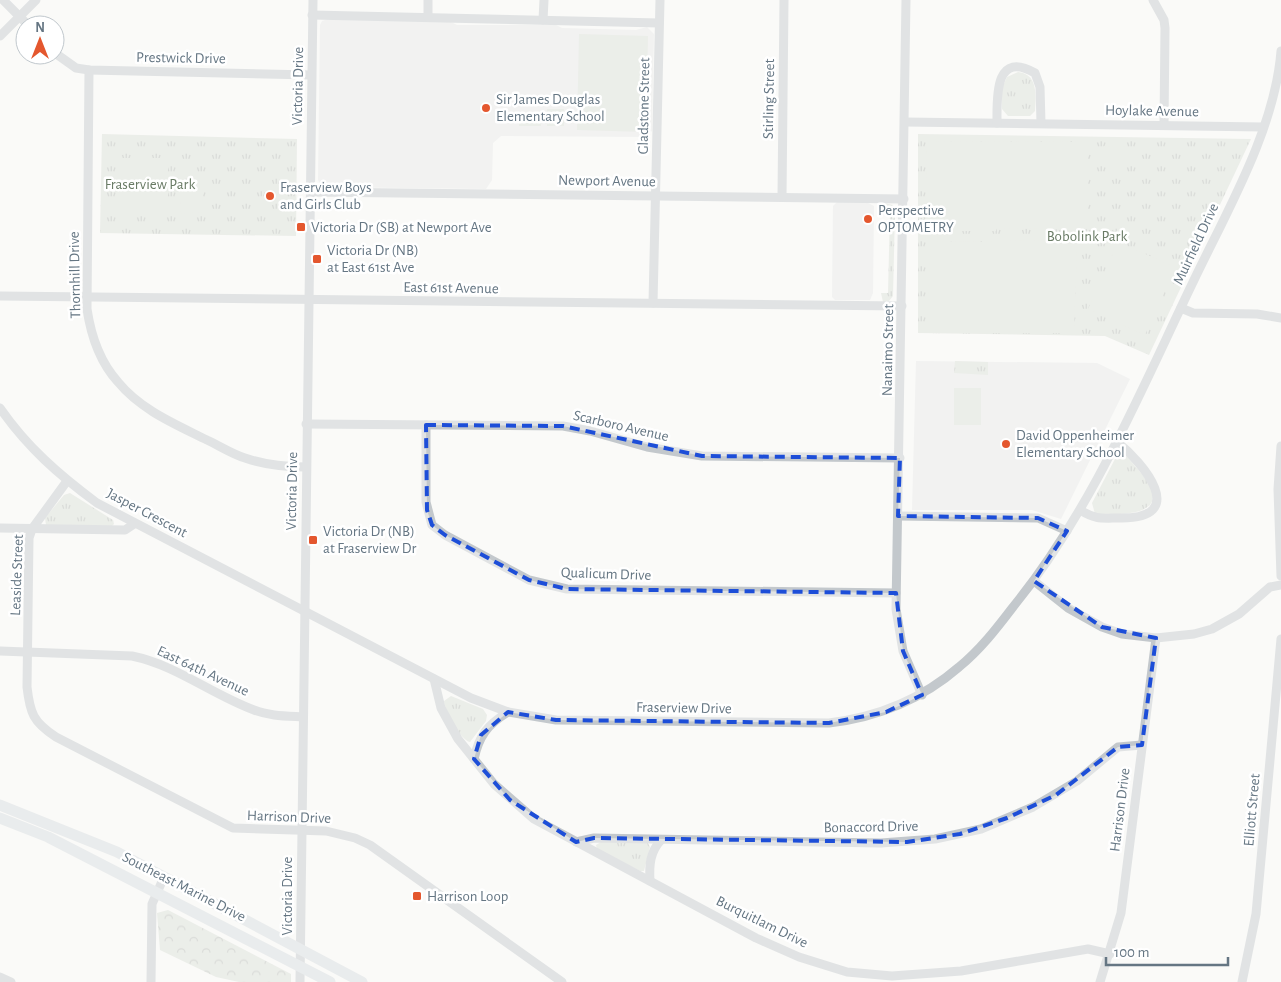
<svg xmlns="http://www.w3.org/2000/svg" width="1281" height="982" font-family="'Alegreya Sans',sans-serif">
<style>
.built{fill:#e8e9e9}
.grass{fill:url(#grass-tufts)}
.forest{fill:url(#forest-crowns)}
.pitch{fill:#dadfd7}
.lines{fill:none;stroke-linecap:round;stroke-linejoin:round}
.minor{stroke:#c3c8cc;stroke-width:9}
.major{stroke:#d6dbdf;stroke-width:11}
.marked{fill:none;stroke:#1d4ed8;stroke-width:4;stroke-dasharray:10 6;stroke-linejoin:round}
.poi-dot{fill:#e4572e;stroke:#fff;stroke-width:2}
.labels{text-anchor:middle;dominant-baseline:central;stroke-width:5;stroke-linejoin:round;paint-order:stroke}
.street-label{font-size:15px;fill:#657683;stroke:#fff}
.poi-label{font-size:15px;fill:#657683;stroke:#fff;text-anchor:start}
.park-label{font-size:15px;fill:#687a64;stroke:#fff}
</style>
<defs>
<pattern id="grass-tufts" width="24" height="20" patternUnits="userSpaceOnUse" patternTransform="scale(1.25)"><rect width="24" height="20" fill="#dadfd7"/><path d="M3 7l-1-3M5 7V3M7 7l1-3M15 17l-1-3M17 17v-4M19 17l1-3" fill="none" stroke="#b4b9b4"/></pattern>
<pattern id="forest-crowns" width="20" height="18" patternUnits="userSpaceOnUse" patternTransform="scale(1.25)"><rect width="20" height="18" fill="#dadfd7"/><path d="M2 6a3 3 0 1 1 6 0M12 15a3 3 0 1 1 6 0" fill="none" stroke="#b4b9b4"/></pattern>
</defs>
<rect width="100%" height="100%" fill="#fafaf8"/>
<g class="built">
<polygon points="328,19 451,22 457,25 556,25 562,28 636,30 647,27 654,34 652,131 645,137 501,136 493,143 492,180 486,189 322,187 318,180 320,25 322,21"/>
<polygon points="837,202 866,202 874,206 873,293 870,300 835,300 832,297 833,206"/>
<polygon points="916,361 1097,363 1130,379 1061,519 1032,510 912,510"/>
</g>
<g class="grass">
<path d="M1018,72C1038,74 1036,95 1035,111L1030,116H1008L1002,109V88L1007,77Z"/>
<rect x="547" y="109" width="17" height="17"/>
<rect x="519" y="113" width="22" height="13"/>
<polygon points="102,134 297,139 296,236 100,233"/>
<polygon points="918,134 1251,139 1149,355 1105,336 918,333"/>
<polygon points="884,203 893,205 895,210 893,296 889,301 883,302 881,293 888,293 890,211 883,209"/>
<polygon points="955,361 988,362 988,375 954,373"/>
<path d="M1122,455L1127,457C1134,465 1143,474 1149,484C1168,519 1112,514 1095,514L1092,503L1115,459Z"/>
<polygon points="70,493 113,520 114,524 112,526 46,525 45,518 64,495"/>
<path d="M451,696L483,709L487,715L486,721L470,742C461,741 444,710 444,701Z"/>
<polygon points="601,842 648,843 650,847 644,871 640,871 597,849 596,845"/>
</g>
<polygon class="forest" points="168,910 291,974 291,982 239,982 216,977 160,950 157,913"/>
<g class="pitch">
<polygon points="579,34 648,36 646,132 577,130"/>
<polygon points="927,141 1088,142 1088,228 1085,230 997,228 996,231 928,231 925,227"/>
<polygon points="1104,146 1129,147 1129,166 1104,166"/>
<rect x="121" y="158" width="47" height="55"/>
<polygon points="202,188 202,212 181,214 179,190"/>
<polygon points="998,240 1074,241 1077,243 1074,333 930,333 927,329 931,241 998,242"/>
<polygon points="1118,242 1175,267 1145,335 1088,309"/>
<rect x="954" y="388" width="27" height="37"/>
</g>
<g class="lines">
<g class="minor">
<polyline points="3,0 28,25"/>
<polyline points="906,0 896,609 903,651 922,695"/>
<polyline points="1153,0 1164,20 1165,28 1164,125"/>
<polyline points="312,15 659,23"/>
<polyline points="428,17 428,0"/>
<polyline points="543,20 544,0"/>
<polyline points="0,36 36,0"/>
<polyline points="55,53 76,68 89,70 311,75"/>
<path d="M89,70L87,309C91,336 99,361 118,382C141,410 175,424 207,440C220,446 232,454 245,458C265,465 285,467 306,467"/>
<polyline points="905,122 1263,127"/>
<path d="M997,123C997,99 994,49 1035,73L1040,87L1041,123"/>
<polyline points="310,192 904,199"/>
<polyline points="782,197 784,0"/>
<polyline points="0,296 902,306"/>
<polyline points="653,303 660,0"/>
<polyline points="1181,308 1193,313 1257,314 1281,318"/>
<path d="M0,408C27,447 59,475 97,503L471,698L508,712L556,720L829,723C879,717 921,700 959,667C980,650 997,628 1013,607C1092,510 1140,392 1194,280C1227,211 1275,129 1281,51"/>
<polyline points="306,424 563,426 590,431 647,447 702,456 900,458"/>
<polyline points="426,425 426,502 432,525 445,535 529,580 567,589 896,593"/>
<polyline points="1281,446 1278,489 1281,576"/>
<path d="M67,481L32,529L29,538L27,687C30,713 33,722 56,737L233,828L326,831L355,838L370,845L562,982"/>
<path d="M1080,510C1096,520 1102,518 1120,518C1190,519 1144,463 1116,441"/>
<polyline points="898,516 1038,518 1067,531"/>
<polyline points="0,528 125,530 134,524"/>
<polyline points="1034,581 1068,608 1102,627 1122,634 1156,638 1194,634 1212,629 1239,614 1270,587 1281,585"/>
<path d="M0,651L132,656C176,665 211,694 254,710C269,716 286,716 303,717"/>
<polyline points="434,679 441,708 458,739 494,784 534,819 756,938 799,957 847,972 892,976 961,971 1088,949 1110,954"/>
<path d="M474,759C479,736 487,725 508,712"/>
<polyline points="576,842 594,838 881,843 935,839 981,829 1033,807 1077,781 1118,747 1142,745"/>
<path d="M650,881C649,865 650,852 661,840"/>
<polyline points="0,977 11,982"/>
<polyline points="151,982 152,904 164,877"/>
<polyline points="300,982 313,0"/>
<polyline points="1100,982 1121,913 1156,638"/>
<polyline points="1242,982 1256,914 1281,639"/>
</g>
<g class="major">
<polyline points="0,805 117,852 362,982"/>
<polyline points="0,818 48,837 330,982"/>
</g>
</g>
<path d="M0 0H1281V982H0ZM426,425L563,426L702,456L900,458L898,516L1038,518L1067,531L1034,581L1102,627L1156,638L1142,745L1118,747L1056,795L1007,818L960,834L907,842L594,838L576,842L510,800L474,759L481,735L508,712L556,720L829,723L886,712L922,695L903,651L896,593L567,589L529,580L445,535L432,525L427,510Z" fill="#fafaf8" fill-opacity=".55" fill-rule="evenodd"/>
<path class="marked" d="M426,425L563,426L702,456L900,458L898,516L1038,518L1067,531L1034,581L1102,627L1156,638L1142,745L1118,747L1056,795L1007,818L960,834L907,842L594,838L576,842L510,800L474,759L481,735L508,712L556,720L829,723L886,712L922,695L903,651L896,593L567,589L529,580L445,535L432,525L427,510Z"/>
<g class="poi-dot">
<circle cx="486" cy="108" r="5"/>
<circle cx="270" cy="196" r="5"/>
<circle cx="868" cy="219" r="5"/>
<rect x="296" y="222" width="10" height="10" rx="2.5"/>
<rect x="312" y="254" width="10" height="10" rx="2.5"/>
<circle cx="1006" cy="444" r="5"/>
<rect x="308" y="535" width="10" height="10" rx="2.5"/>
<rect x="412" y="891" width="10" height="10" rx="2.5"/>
</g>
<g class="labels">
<g class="street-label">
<text transform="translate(181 58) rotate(1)">Prestwick Drive</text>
<text transform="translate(298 86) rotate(-89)">Victoria Drive</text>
<text transform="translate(769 99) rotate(-89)">Stirling Street</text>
<text transform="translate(644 106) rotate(-89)">Gladstone Street</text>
<text transform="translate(1152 111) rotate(1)">Hoylake Avenue</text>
<text transform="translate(607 181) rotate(1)">Newport Avenue</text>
<text transform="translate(1196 244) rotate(-65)">Muirfield Drive</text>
<text transform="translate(75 275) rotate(-91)">Thornhill Drive</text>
<text transform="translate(451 288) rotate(1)">East 61st Avenue</text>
<text transform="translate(888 350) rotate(-89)">Nanaimo Street</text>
<text transform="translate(621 426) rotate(13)">Scarboro Avenue</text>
<text transform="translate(292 491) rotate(-89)">Victoria Drive</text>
<text transform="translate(147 513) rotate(28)">Jasper Crescent</text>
<text transform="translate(606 574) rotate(2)">Qualicum Drive</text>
<text transform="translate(17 575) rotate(-88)">Leaside Street</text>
<text transform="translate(203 671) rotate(25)">East 64th Avenue</text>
<text transform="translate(684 708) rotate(1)">Fraserview Drive</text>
<text transform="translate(1120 810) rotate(-83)">Harrison Drive</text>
<text transform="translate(1252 810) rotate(-85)">Elliott Street</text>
<text transform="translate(289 817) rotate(2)">Harrison Drive</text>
<text transform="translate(871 827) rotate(-1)">Bonaccord Drive</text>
<text transform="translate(184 887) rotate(27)">Southeast Marine Drive</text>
<text transform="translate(287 896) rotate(-90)">Victoria Drive</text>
<text transform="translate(762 922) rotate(26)">Burquitlam Drive</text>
</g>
<g class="poi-label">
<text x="496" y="99">Sir James Douglas<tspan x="496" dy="17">Elementary School</tspan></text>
<text x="280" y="187">Fraserview Boys<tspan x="280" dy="17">and Girls Club</tspan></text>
<text x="878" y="210">Perspective<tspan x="878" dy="17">OPTOMETRY</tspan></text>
<text x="311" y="227">Victoria Dr (SB) at Newport Ave</text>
<text x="327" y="250">Victoria Dr (NB)<tspan x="327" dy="17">at East 61st Ave</tspan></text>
<text x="1016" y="435">David Oppenheimer<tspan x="1016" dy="17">Elementary School</tspan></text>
<text x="323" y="531">Victoria Dr (NB)<tspan x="323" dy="17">at Fraserview Dr</tspan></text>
<text x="427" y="896">Harrison Loop</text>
</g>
<g class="park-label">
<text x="150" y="184">Fraserview Park</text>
<text x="1087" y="236">Bobolink Park</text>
</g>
</g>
<g transform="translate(40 40)"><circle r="24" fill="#ffffff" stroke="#c1c8cd"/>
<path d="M0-4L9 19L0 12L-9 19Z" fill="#e4572e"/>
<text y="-8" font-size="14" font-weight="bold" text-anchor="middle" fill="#657683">N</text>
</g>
<path d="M1106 957v8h122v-8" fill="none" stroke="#657683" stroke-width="2.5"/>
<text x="1114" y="957" font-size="15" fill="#657683" stroke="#ffffff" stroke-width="4" paint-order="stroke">100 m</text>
</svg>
